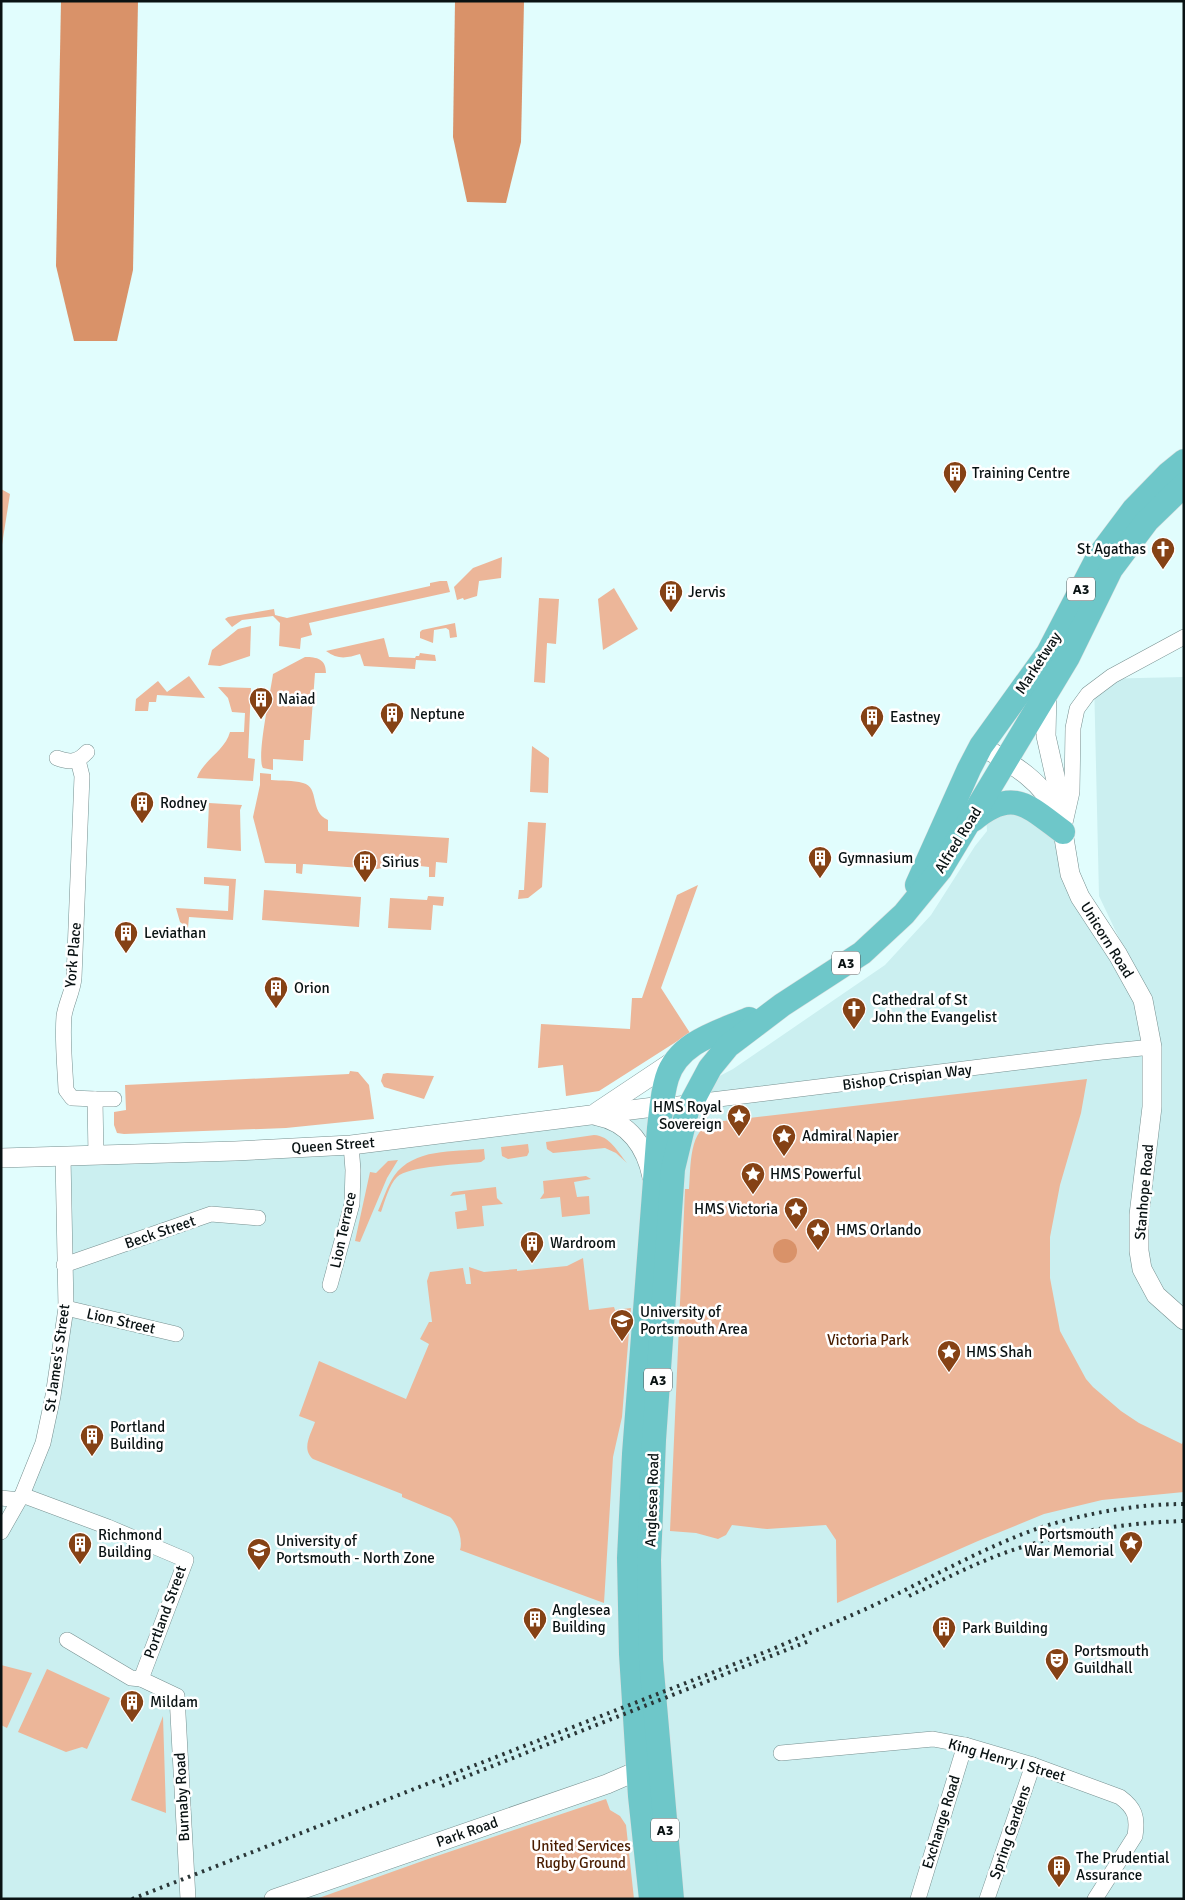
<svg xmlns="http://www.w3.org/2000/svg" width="1185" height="1900" font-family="Signika,sans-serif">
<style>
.built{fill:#cbeff0}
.green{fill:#ecb699}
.water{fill:#d99269}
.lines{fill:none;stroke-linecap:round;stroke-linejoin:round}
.minor-casing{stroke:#779090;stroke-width:16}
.tertiary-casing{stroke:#779090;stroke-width:20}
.primary-casing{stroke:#dddede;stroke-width:25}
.minor{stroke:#fff;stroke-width:15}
.tertiary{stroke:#fff;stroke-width:19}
.primary{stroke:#6ec7c9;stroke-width:24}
.rail{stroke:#2a3637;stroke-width:4;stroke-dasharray:2.5 5;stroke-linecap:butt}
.labels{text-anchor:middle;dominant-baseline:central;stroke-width:5;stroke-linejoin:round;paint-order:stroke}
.shield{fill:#fff;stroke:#53595a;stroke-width:1}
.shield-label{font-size:14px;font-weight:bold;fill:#091213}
.poi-label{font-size:15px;fill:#091213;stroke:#fff;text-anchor:start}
.street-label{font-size:15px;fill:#091213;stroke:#fff}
.park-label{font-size:15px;fill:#4a1d00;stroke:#fff}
</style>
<rect width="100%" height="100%" fill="#e1fdfd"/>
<polygon class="built" points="1184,677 1184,1899 1,1899 1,1532 43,1443 66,1308 63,1157 235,1151 662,1106 733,1069 885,965 931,915 975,846 987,831 986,811 1057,813 1086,907 1128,957 1099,896 1094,679"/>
<g class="green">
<polygon points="1,489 10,494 1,551"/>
<polygon points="502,557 501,578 479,581 477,596 464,600 463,598 457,600 454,587 473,568"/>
<polygon points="440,581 447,581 450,592 309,623 312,635 301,638 300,649 279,646 280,623 273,616 242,620 232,627 225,619 228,617 274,609 275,615 287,618 430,586 430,583"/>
<polygon points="614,588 638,629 603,650 598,599"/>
<polygon points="539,598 559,599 556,644 547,643 545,683 534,682"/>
<polygon points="455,623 457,637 450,638 449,630 446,628 434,630 433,643 420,638 420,632 422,630"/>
<polygon points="251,626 250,656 220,666 208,665 212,650 238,629"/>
<path d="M384,638L389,657L415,658L416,656H419L420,653L435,655L436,661L416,660L415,669L364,666L360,654C347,658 338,660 326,651Z"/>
<path d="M305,657C317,657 326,659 326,673H315L310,740H304L303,761L273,759V770L263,768C256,758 271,690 273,674Z"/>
<polygon points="189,676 205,698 157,695 156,702 149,702 148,711 135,711 136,699 158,681 167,692"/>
<path d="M218,687L251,688L248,758L255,759L253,781L197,778C203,760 225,751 230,732H244L245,713L232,712L228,698Z"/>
<polygon points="532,746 549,758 548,793 530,792"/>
<path d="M260,773L271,774V780C281,781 293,780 303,783C320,787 309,812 328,820V831L449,838L447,863L436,862L435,877H429V867L401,864L377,869L303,864L302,874L296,873V864L265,863L253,817L260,785Z"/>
<polygon points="209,803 242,805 240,810 241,851 207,848"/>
<polygon points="528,822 546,823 542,887 528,898 518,899 519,890 524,890"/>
<polygon points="204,877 236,879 233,920 189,917 188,928 180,922 176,908 228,911 229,886 204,884"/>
<polygon points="698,885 661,988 690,1033 599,1091 566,1096 563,1065 538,1068 541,1024 630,1029 632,998 642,998 677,895"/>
<polygon points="264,890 361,897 359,927 262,920"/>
<polygon points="428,896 444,897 443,906 433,905 431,930 388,928 390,898 427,900"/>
<polygon points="350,1071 358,1072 369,1085 374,1119 286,1128 124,1134 117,1133 114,1125 114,1112 126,1110 125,1085 349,1074"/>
<polygon points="387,1073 434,1076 424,1099 384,1087 381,1081 383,1074"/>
<path d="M1087,1079L1081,1113L1060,1185L1050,1237V1278L1060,1331L1086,1379L1093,1387L1121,1411L1139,1423L1182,1444L1184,1439V1492L1102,1500L1044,1514L978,1541L837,1603L836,1540L826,1525L767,1529L732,1525L726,1535L718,1539L696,1533L670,1531L685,1189H689C691,1168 688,1127 715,1122Z"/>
<path d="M594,1135C610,1136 617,1151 627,1163L616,1153L605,1148L553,1153L547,1149L546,1142Z"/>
<polygon points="528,1144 529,1152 527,1156 508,1159 502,1156 501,1147"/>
<path d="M484,1149L485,1159L481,1162C463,1164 408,1166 397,1177C389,1185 385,1201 381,1212L378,1211C383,1200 387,1186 394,1176C414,1148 453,1152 484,1149Z"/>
<polygon points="398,1160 387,1178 360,1242 355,1241 370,1172 376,1173 388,1161"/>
<polygon points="586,1176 591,1179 574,1182 577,1197 589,1196 590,1214 562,1217 560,1197 540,1199 544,1193 543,1181"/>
<polygon points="496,1187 497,1198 503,1204 482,1206 484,1226 457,1229 455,1212 467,1210 465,1194 450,1196 453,1192"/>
<path d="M583,1258L589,1310L614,1307L615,1310L631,1308L622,1417L613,1457L604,1603L460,1550C463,1540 458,1524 450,1517L402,1497V1494L313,1459C301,1449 311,1434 315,1422L299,1416L319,1361L406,1399L429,1344L420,1339L429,1322H432L427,1281L430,1272L463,1268L466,1284H471L469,1267L484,1272L517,1269V1271L567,1266Z"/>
<polygon points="1,1665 32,1673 7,1728 1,1725"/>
<polygon points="47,1669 110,1698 87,1749 82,1747 66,1752 18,1732"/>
<polygon points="163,1716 166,1813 131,1800"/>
<polygon points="606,1799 610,1810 620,1816 626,1825 634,1899 316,1899 428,1859"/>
</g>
<g class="water">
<polygon points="61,1 138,1 133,270 117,341 74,341 56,266"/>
<polygon points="455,1 524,1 521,142 506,203 467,202 453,137"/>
<circle cx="785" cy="1251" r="12"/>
</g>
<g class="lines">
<g class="minor-casing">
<g id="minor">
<path d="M57,758C70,763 78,762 87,752"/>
<path d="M78,760L82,776L74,978C73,991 66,1003 64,1016C62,1040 65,1066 66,1090L72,1098L95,1099L96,1156"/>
<polyline points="1065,823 1072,792 1073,728 1077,709 1088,694 1112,676 1184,637"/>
<polyline points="95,1099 114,1099"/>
<polyline points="662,1106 1102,1052 1152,1047"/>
<polyline points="64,1265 211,1214 258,1218"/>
<polyline points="330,1285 352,1204 353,1170 351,1145"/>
<polyline points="66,1308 176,1334"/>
<polyline points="22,1495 108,1527 186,1560 141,1679 177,1696 188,1899"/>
<polyline points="1,1498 19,1500"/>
<polyline points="1,1532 22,1495 43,1443 53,1396 66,1308 63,1157"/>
<polyline points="67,1640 131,1678 141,1679"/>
<path d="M781,1753L933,1739L965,1745L1033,1765L1120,1797C1135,1808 1138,1817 1135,1836L1095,1899"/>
<polyline points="918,1899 965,1745"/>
<polyline points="987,1899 1033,1765"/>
</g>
</g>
<g class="tertiary-casing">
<g id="tertiary">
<polyline points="1047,692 1046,736 1059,794 1063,832 1070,874 1080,897 1118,955 1143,1000 1152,1047 1152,1107 1139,1215 1139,1251 1142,1269 1156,1295 1184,1320"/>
<path d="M981,746C1011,763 1045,782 1058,816"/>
<polyline points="597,1112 678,1058"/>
<path d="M597,1116C629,1122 646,1147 652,1177"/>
<polyline points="1,1158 235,1151 351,1145 662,1106"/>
<polyline points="274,1899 607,1784 651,1765"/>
</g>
</g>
<g class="primary-casing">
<g id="primary">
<path d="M973,820C1013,787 1028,806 1063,832"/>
<polyline points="917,885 969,769 981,746 1048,653 1098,557 1134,509 1168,474 1184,461"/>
<path d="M651,1899L640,1796L631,1654L629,1558L634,1454L659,1128C661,1112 662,1094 667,1078C678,1042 719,1032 749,1019"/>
<polyline points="672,1899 651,1660 649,1560 654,1440 673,1169 687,1111 710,1068 728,1046 782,1005 862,953 904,914 940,870 1068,657 1111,569 1147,521 1184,485"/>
</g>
</g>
<use href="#minor" class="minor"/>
<use href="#tertiary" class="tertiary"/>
<use href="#primary" class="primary"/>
<g class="rail">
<path d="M909,1596C941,1581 973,1564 1007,1552C1064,1532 1123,1523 1184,1521"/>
<polyline points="442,1786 809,1641"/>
<path d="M132,1899L773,1649C811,1632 850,1617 887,1599C938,1574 989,1545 1042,1527C1087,1513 1137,1504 1184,1504"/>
</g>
</g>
<defs>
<g id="building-pin" transform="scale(1.25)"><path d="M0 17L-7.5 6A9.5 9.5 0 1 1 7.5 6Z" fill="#854215" stroke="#fff"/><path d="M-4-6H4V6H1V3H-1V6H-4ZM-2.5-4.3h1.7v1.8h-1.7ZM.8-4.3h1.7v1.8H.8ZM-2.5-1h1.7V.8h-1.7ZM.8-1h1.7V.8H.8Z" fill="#fff"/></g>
<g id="church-pin" transform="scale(1.25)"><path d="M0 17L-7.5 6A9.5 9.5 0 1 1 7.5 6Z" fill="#854215" stroke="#fff"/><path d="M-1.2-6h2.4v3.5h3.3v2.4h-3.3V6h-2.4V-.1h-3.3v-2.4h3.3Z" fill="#fff"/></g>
<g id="sight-pin" transform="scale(1.25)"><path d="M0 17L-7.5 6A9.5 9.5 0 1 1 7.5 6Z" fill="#854215" stroke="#fff"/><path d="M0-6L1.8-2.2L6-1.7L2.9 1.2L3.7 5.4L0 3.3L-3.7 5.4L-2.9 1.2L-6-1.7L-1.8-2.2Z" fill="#fff"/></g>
<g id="university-pin" transform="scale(1.25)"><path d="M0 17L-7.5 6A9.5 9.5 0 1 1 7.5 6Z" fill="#854215" stroke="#fff"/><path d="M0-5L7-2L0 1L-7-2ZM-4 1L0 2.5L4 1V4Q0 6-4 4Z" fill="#fff"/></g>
<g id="theatre-pin" transform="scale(1.25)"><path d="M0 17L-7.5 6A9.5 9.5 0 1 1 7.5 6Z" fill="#854215" stroke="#fff"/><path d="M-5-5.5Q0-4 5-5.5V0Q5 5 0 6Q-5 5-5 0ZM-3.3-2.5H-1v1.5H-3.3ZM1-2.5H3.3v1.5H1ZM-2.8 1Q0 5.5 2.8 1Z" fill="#fff"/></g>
</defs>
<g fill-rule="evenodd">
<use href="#building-pin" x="955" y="473"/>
<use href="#church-pin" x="1163" y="549"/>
<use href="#building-pin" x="671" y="592"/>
<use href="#building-pin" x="261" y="699"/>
<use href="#building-pin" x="392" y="714"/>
<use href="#building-pin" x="872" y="717"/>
<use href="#building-pin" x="142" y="803"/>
<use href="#building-pin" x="820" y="858"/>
<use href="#building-pin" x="365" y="862"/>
<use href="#building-pin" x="126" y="933"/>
<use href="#building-pin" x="276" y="988"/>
<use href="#church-pin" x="854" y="1009"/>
<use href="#sight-pin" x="739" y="1116"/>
<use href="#sight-pin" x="784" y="1136"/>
<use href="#sight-pin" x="753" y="1174"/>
<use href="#sight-pin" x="796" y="1209"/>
<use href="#sight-pin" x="818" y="1230"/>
<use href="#building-pin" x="532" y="1243"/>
<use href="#university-pin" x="622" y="1321"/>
<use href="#sight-pin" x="949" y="1352"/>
<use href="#building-pin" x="92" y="1436"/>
<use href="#sight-pin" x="1131" y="1543"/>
<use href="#building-pin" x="80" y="1544"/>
<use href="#university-pin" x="259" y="1550"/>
<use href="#building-pin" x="535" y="1619"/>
<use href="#building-pin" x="944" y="1628"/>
<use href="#theatre-pin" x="1057" y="1660"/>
<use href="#building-pin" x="132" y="1702"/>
<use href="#building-pin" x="1059" y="1867"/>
</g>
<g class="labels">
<g class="shield">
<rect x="1067" y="577.5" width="28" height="23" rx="4"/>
<rect x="832" y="951.5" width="28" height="23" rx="4"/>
<rect x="644" y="1368.5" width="28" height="23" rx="4"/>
<rect x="651" y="1818.5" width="28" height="23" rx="4"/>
</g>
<g class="shield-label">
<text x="1081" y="589">A3</text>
<text x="846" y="963">A3</text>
<text x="658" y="1380">A3</text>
<text x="665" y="1830">A3</text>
</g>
<g class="poi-label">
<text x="972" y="473">Training Centre</text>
<text x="1146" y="549" text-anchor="end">St Agathas</text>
<text x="688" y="592">Jervis</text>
<text x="278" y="699">Naiad</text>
<text x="410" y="714">Neptune</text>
<text x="890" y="717">Eastney</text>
<text x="160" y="803">Rodney</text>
<text x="838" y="858">Gymnasium</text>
<text x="382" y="862">Sirius</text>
<text x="144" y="933">Leviathan</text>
<text x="294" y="988">Orion</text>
<text x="872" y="1000">Cathedral of St<tspan x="872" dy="17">John the Evangelist</tspan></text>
<text x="722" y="1107" text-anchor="end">HMS Royal<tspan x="722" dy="17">Sovereign</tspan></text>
<text x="802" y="1136">Admiral Napier</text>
<text x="770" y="1174">HMS Powerful</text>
<text x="778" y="1209" text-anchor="end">HMS Victoria</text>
<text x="836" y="1230">HMS Orlando</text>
<text x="550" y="1243">Wardroom</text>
<text x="640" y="1312">University of<tspan x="640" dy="17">Portsmouth Area</tspan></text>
<text x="966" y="1352">HMS Shah</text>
<text x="110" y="1427">Portland<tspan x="110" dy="17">Building</tspan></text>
<text x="1114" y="1534" text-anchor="end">Portsmouth<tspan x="1114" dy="17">War Memorial</tspan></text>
<text x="98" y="1535">Richmond<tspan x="98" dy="17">Building</tspan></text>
<text x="276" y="1541">University of<tspan x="276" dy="17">Portsmouth - North Zone</tspan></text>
<text x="552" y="1610">Anglesea<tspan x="552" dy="17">Building</tspan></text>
<text x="962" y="1628">Park Building</text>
<text x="1074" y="1651">Portsmouth<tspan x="1074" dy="17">Guildhall</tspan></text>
<text x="150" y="1702">Mildam</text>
<text x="1076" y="1858">The Prudential<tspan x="1076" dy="17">Assurance</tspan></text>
</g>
<g class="street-label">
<text transform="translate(1038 663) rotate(-57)">Marketway</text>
<text transform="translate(958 840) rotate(-58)">Alfred Road</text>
<text transform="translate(1107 940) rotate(58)">Unicorn Road</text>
<text transform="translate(73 955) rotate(-85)">York Place</text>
<text transform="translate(907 1077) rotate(-7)">Bishop Crispian Way</text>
<text transform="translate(333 1145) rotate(-4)">Queen Street</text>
<text transform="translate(1144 1192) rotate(-85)">Stanhope Road</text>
<text transform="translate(343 1230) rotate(-78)">Lion Terrace</text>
<text transform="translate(160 1232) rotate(-19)">Beck Street</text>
<text transform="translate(121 1321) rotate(13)">Lion Street</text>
<text transform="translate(57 1358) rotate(-82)">St James's Street</text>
<text transform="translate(652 1500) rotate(-88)">Anglesea Road</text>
<text transform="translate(165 1612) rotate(-70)">Portland Street</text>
<text transform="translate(1007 1760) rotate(16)">King Henry I Street</text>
<text transform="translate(182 1797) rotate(-93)">Burnaby Road</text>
<text transform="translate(941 1822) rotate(-73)">Exchange Road</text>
<text transform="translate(467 1832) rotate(-19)">Park Road</text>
<text transform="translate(1010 1832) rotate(-71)">Spring Gardens</text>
</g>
<g class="park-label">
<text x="868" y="1340">Victoria Park</text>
<text x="581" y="1846">United Services<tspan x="581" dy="17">Rugby Ground</tspan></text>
</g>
</g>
<rect width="1185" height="1900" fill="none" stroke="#091213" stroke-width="5"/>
</svg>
